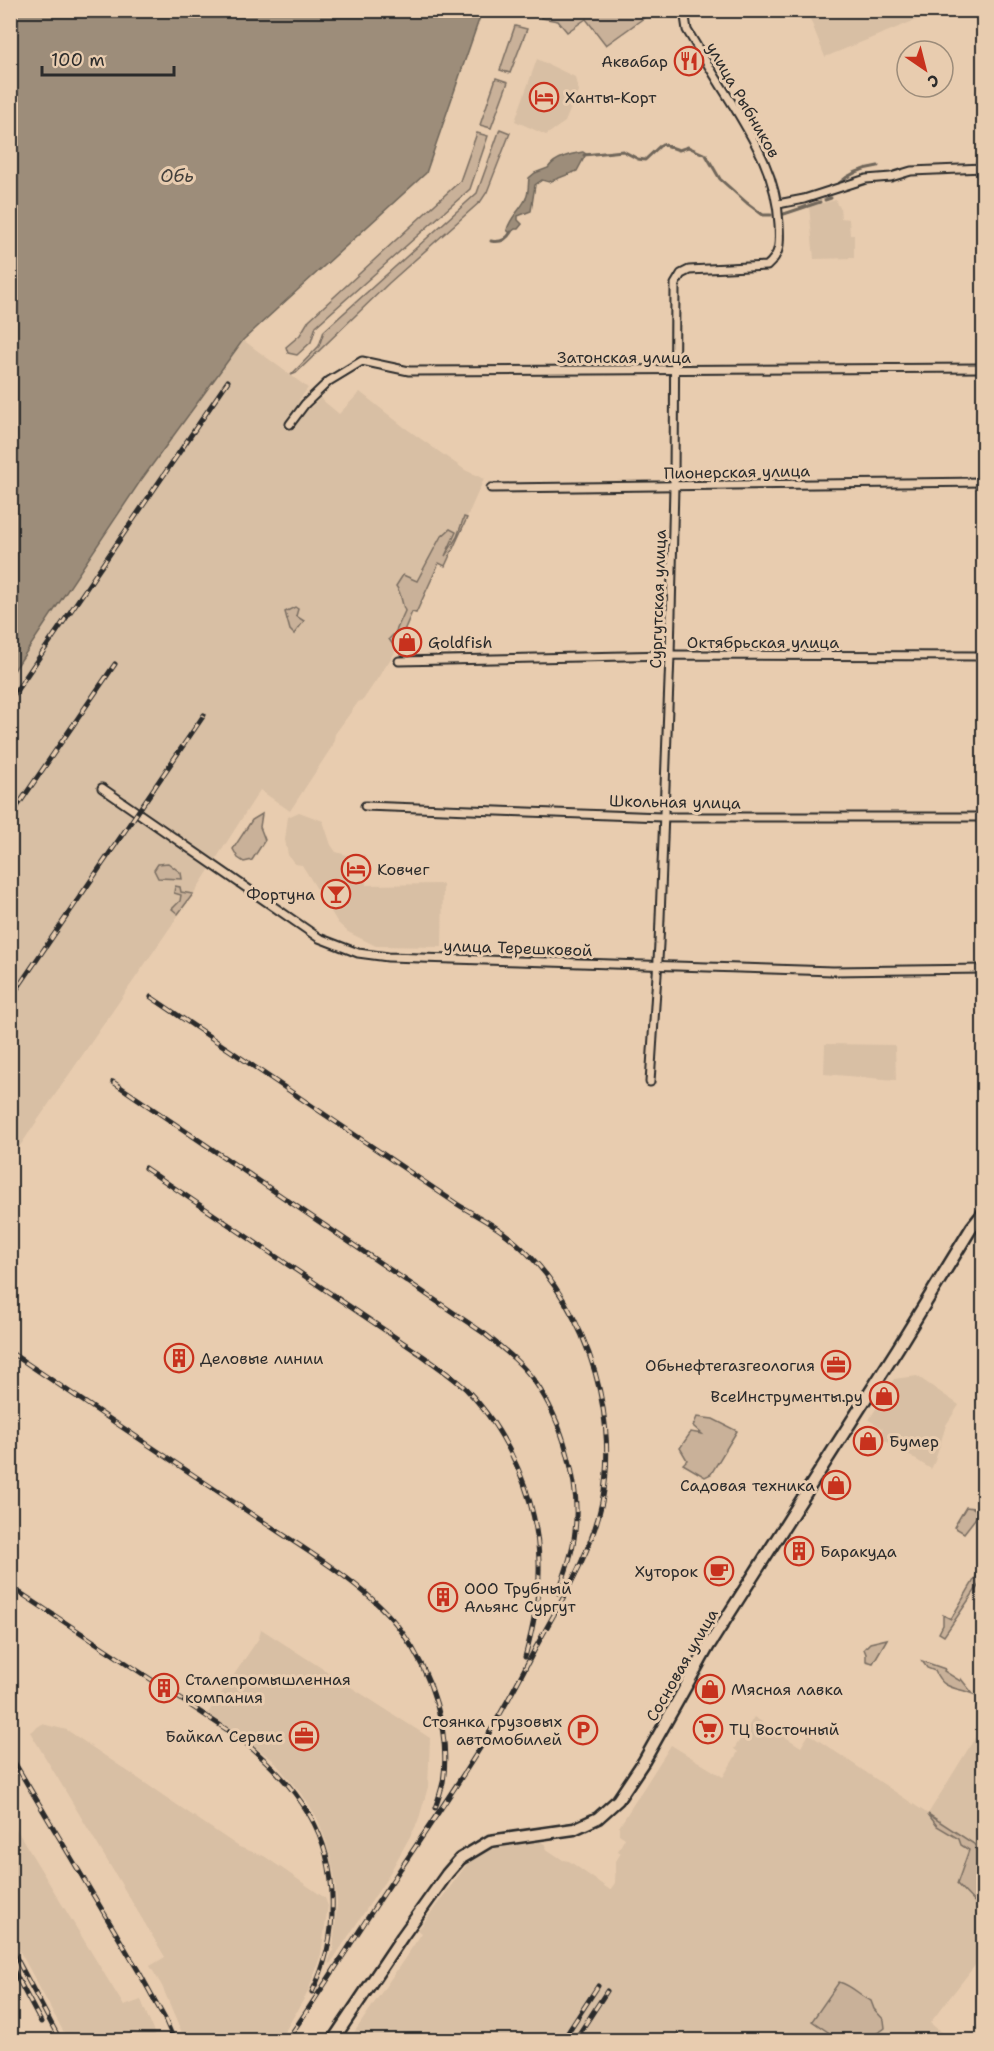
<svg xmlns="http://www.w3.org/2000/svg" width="994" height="2051" font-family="'Shantell Sans',sans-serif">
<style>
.built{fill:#d8bfa4}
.green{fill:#c9b199;stroke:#7a6e62;stroke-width:1.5}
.water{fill:#9d8d7a;stroke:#6f665a;stroke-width:1.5}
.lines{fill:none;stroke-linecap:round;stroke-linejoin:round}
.stream{stroke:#6f665a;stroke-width:3}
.minor-casing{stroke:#2b2b2b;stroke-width:11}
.primary-casing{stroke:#2b2b2b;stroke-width:15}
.minor{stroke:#e8ccaf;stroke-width:7}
.primary{stroke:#e8ccaf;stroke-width:10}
.rail-casing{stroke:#2b2b2b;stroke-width:5}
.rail{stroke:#e8ccaf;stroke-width:3;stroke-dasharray:9;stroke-linecap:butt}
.labels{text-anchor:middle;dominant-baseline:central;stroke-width:6;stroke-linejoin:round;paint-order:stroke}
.poi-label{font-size:16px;fill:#2b2b2b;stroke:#e8ccaf;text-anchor:start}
.street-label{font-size:16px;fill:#2b2b2b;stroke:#e8ccaf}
.water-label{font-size:18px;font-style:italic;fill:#423f3b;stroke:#e8ccaf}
</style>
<rect width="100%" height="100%" fill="#e8ccaf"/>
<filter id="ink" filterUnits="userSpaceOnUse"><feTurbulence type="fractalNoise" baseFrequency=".0167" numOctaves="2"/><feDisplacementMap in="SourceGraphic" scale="12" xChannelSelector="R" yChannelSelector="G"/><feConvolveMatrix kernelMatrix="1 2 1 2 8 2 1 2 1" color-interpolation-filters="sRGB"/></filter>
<g filter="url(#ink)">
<g class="built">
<polygon points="807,11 807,10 938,11 825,57"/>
<polygon points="537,59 575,77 578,91 565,122 546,135 515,121"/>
<polygon points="836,200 837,205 840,206 841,218 849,219 850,235 854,235 854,258 814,259 809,206"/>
<polygon points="243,340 308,388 299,400 311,407 320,398 339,414 360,392 404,427 465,470 484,479 445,566 439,563 416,613 412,612 394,654 363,700 359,701 335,734 333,745 290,811 260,790 202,881 11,1159 11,675 139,483"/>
<polygon points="299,812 323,821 331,845 336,852 347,855 365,855 366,885 443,884 442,947 376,946 348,932 338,923 302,865 295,864 288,855 285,840 288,817"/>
<polygon points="825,1044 895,1045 896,1080 824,1074"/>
<polygon points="917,1376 959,1405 946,1425 935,1461 931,1469 878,1436 883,1429 869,1420 894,1379"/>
<polygon points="261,1629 430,1738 428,1787 418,1822 387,1878 330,1964 328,1962 333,1950 337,1904 334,1873 326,1841 317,1818 306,1800 273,1760 208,1713 259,1638"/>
<polygon points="754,1717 801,1747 809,1734 928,1814 983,1725 983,1839 974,1844 982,1859 970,1874 983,1892 983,1966 982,1968 976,1964 930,2023 951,2040 349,2040 422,1933 418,1930 470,1860 491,1847 539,1841 546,1845 545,1848 563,1860 569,1861 610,1890 615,1883 616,1861 621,1853 618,1851 625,1838 619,1834 619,1827 671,1745 723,1777 738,1752 734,1749"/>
<polygon points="42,1724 67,1730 239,1847 264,1856 325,1898 328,1906 321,1954 308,1992 280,2040 185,2040 162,1986 150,1966 165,1957 30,1732"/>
<polygon points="10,1819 124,2006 141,2000 157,2040 68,2040 11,1935"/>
</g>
<g class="green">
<polygon points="543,11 543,10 651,11 648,15 606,45 586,19 567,32 558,21 541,18"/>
<polygon points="515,26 527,29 510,73 500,70"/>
<polygon points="496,78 508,82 491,128 480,125"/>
<polygon points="500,129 510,133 487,192 481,201 389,283 296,373 291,375 319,346 324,331 477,193"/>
<polygon points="477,133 488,136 470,189 316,326 311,342 297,355 288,353 286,347 300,335 309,320 460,181"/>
<path d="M464,517L467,518L445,566L439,563L416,613L412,612L398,645H393L389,639L395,633L405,611C401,602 402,594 396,586L403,575L417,581L440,538L450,529L456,532L445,556L457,537Z"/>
<polygon points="295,607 298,609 296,616 304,621 294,634 290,630 285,612"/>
<polygon points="262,814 260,827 265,840 252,860 244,862 238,858 233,849 252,820"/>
<polygon points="168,863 181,873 182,879 158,878 154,870 158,864"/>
<polygon points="175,886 180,887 181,892 193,894 178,914 172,909 180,901 181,895 174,893"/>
<polygon points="697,1417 713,1419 737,1431 711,1474 705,1477 683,1464 687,1460 680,1448 691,1432 702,1434 693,1426"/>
<polygon points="966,1507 974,1508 978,1515 964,1533 954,1527"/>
<polygon points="981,1568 983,1579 944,1636 939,1633 943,1625 943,1615 951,1619"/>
<polygon points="887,1639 873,1663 866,1661 866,1654 864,1649 870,1643"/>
<path d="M922,1661L945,1669L944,1671L960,1681L961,1679L973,1694C956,1687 943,1690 935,1671L927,1668Z"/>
<polygon points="928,1814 974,1844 983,1863 983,1911 957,1884 969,1850 961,1845 959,1839 937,1826"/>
<path d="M839,1982C853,1986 859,1995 871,2001L874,2009L884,2020L885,2028C878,2034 871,2035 864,2040L854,2035L851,2040H840L812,2021Z"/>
</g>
<g class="water">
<polygon points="11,10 482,11 426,173 243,340 139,483 11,675"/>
<path d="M583,152L586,154L577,171L549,182L542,180L535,185L531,211L518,216V220L522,224L518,229H515L510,233L507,230C510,217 521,210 526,198C529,193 528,184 529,178L535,173L548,168C555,157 572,154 583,152Z"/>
</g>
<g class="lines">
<g class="stream">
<polyline points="584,155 623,151 638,159 645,160 662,144 679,150 688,147 706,155 720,179 747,203 763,215 771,215"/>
<path d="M838,184C849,174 863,168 878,166"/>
<polyline points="825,200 831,198"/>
<polyline points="784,214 820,202"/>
<path d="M491,241C500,243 507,239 511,232"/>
</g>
<g class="minor-casing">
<g id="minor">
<polyline points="778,204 804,199 866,179 891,177 911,171 984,168"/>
<polyline points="290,424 305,404 329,381 362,361 409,371 984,368"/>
<polyline points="491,488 984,482"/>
<polyline points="399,661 670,655 984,656"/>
<polyline points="102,788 319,938 358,953 388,957 833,971 984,969"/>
<polyline points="365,806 662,817 984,817"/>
<path d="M650,1082L659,944L670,655L674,486L675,284L681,274L689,270L767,266C781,254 780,242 779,224C777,178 756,143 733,105C717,80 702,55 687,30L684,10"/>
</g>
</g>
<g class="primary-casing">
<polyline id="primary" points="333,2040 402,1937 447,1874 460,1859 490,1841 574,1829 598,1818 618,1800 644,1761 708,1647 898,1348 972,1227 984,1212"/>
</g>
<use href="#minor" class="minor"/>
<use href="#primary" class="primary"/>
<g class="rail-casing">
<g id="rail">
<polyline points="10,700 228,381"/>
<polyline points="10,817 115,664"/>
<path d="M151,997L457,1204C473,1214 489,1222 504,1233C581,1290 621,1408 602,1502C591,1555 560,1602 535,1649C519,1680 503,1710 485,1740C449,1799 409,1855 371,1913C343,1955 316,1999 287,2040"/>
<polyline points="10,999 204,715"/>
<path d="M113,1082L485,1334C502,1348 522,1363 535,1382C562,1420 581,1484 575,1531C573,1552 565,1574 558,1593"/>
<path d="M145,1168L423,1356C437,1366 453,1377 466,1389C509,1433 538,1501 539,1562C540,1595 534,1625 525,1657"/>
<path d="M10,1352C92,1407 174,1462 256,1517C301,1547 372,1588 402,1632C431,1672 451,1732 443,1782C441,1791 438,1800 435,1808"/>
<path d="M10,1586L241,1739C267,1761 291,1784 309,1814C340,1866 339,1939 312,1992"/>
<polyline points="10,1755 139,1972 165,2019 174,2040"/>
<polyline points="10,1946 60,2040"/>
<polyline points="10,1964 41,2022"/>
<polyline points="563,2040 598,1986"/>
<polyline points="575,2040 607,1991"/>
</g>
</g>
<use href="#rail" class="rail"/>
</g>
</g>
<defs>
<g id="restaurant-ring" transform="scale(1.5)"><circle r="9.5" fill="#e8ccaf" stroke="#c8321e" stroke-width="1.5"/><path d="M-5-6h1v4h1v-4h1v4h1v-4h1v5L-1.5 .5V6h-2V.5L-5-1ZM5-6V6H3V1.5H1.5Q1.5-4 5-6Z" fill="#c8321e"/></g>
<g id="hotel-ring" transform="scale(1.5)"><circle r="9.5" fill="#e8ccaf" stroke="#c8321e" stroke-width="1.5"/><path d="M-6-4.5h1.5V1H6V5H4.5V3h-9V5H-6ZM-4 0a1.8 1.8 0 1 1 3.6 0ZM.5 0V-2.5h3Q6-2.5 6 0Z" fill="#c8321e"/></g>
<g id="shop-ring" transform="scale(1.5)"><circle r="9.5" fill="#e8ccaf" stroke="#c8321e" stroke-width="1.5"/><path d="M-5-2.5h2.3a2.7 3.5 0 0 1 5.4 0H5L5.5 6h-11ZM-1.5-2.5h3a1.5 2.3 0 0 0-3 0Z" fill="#c8321e"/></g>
<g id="bar-ring" transform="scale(1.5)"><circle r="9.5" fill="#e8ccaf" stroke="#c8321e" stroke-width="1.5"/><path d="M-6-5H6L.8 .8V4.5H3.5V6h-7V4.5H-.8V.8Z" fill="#c8321e"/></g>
<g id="building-ring" transform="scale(1.5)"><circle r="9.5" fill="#e8ccaf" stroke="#c8321e" stroke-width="1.5"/><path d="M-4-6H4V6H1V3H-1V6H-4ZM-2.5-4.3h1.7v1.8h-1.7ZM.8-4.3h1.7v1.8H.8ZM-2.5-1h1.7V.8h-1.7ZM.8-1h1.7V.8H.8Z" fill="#c8321e"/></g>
<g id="office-ring" transform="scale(1.5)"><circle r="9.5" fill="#e8ccaf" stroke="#c8321e" stroke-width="1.5"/><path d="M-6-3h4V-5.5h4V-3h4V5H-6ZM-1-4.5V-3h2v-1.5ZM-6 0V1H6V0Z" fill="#c8321e"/></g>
<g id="cafe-ring" transform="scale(1.5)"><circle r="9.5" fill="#e8ccaf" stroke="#c8321e" stroke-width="1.5"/><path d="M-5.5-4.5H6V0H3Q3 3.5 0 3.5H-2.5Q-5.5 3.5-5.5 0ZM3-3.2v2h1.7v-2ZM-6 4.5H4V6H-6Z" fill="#c8321e"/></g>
<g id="supermarket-ring" transform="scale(1.5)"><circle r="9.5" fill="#e8ccaf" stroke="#c8321e" stroke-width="1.5"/><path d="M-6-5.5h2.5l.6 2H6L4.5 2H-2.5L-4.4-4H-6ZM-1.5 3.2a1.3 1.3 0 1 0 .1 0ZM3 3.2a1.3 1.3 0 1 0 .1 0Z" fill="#c8321e"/></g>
<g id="parking-ring" transform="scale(1.5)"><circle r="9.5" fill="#e8ccaf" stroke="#c8321e" stroke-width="1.5"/><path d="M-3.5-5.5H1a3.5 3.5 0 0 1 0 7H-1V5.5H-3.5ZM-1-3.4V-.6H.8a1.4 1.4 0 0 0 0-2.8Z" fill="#c8321e"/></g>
</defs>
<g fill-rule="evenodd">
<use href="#restaurant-ring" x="689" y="61"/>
<use href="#hotel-ring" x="544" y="97"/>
<use href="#shop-ring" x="407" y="642"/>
<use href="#hotel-ring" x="356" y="869"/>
<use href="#bar-ring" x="336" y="894"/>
<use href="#building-ring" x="179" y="1358"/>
<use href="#office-ring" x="836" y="1365"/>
<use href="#shop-ring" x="884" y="1396"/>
<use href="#shop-ring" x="868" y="1441"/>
<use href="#shop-ring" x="836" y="1485"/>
<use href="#building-ring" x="799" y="1551"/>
<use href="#cafe-ring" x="719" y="1571"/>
<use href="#building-ring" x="443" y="1597"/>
<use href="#building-ring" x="164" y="1688"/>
<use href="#shop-ring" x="710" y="1689"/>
<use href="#supermarket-ring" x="708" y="1729"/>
<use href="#parking-ring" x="583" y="1730"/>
<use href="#office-ring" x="304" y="1736"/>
</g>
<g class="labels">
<g class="poi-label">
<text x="668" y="61" text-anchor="end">Аквабар</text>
<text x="565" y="97">Ханты-Корт</text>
<text x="428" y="642">Goldfish</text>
<text x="377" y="869">Ковчег</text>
<text x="315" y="894" text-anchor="end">Фортуна</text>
<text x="200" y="1358">Деловые линии</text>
<text x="815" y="1365" text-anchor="end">Обьнефтегазгеология</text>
<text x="863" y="1396" text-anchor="end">ВсеИнструменты.ру</text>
<text x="889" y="1441">Бумер</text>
<text x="815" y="1485" text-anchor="end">Садовая техника</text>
<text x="820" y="1551">Баракуда</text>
<text x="698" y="1571" text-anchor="end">Хуторок</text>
<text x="464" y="1588">ООО Трубный<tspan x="464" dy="18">Альянс Сургут</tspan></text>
<text x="185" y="1679">Сталепромышленная<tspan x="185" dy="18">компания</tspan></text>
<text x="731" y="1689">Мясная лавка</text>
<text x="562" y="1721" text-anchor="end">Стоянка грузовых<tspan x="562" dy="18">автомобилей</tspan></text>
<text x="729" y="1729">ТЦ Восточный</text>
<text x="283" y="1736" text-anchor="end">Байкал Сервис</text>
</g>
<g class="street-label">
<text transform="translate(743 100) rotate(60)">улица Рыбников</text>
<text x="624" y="357">Затонская улица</text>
<text transform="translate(737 472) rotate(-1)">Пионерская улица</text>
<text transform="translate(658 599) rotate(-88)">Сургутская улица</text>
<text x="763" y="642">Октябрьская улица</text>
<text transform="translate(675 802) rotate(1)">Школьная улица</text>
<text transform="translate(518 948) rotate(2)">улица Терешковой</text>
<text transform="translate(682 1665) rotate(-60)">Сосновая улица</text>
</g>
<g class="water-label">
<text x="177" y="176">Обь</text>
</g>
</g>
<rect width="994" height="2051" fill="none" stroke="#e8ccaf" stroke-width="36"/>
<rect x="18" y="18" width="958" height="2015" fill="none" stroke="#2b2b2b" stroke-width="2" filter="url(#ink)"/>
<g transform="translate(925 69) rotate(145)"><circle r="28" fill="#e8ccaf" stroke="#9c8c7a" stroke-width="1.5"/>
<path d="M0-4.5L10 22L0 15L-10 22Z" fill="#c8321e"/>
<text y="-9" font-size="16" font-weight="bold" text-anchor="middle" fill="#2b2b2b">С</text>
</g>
<path d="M42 66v9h132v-9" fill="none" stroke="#2b2b2b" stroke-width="3"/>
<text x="51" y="66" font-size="18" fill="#2b2b2b" stroke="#e8ccaf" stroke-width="4.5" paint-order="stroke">100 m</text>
</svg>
